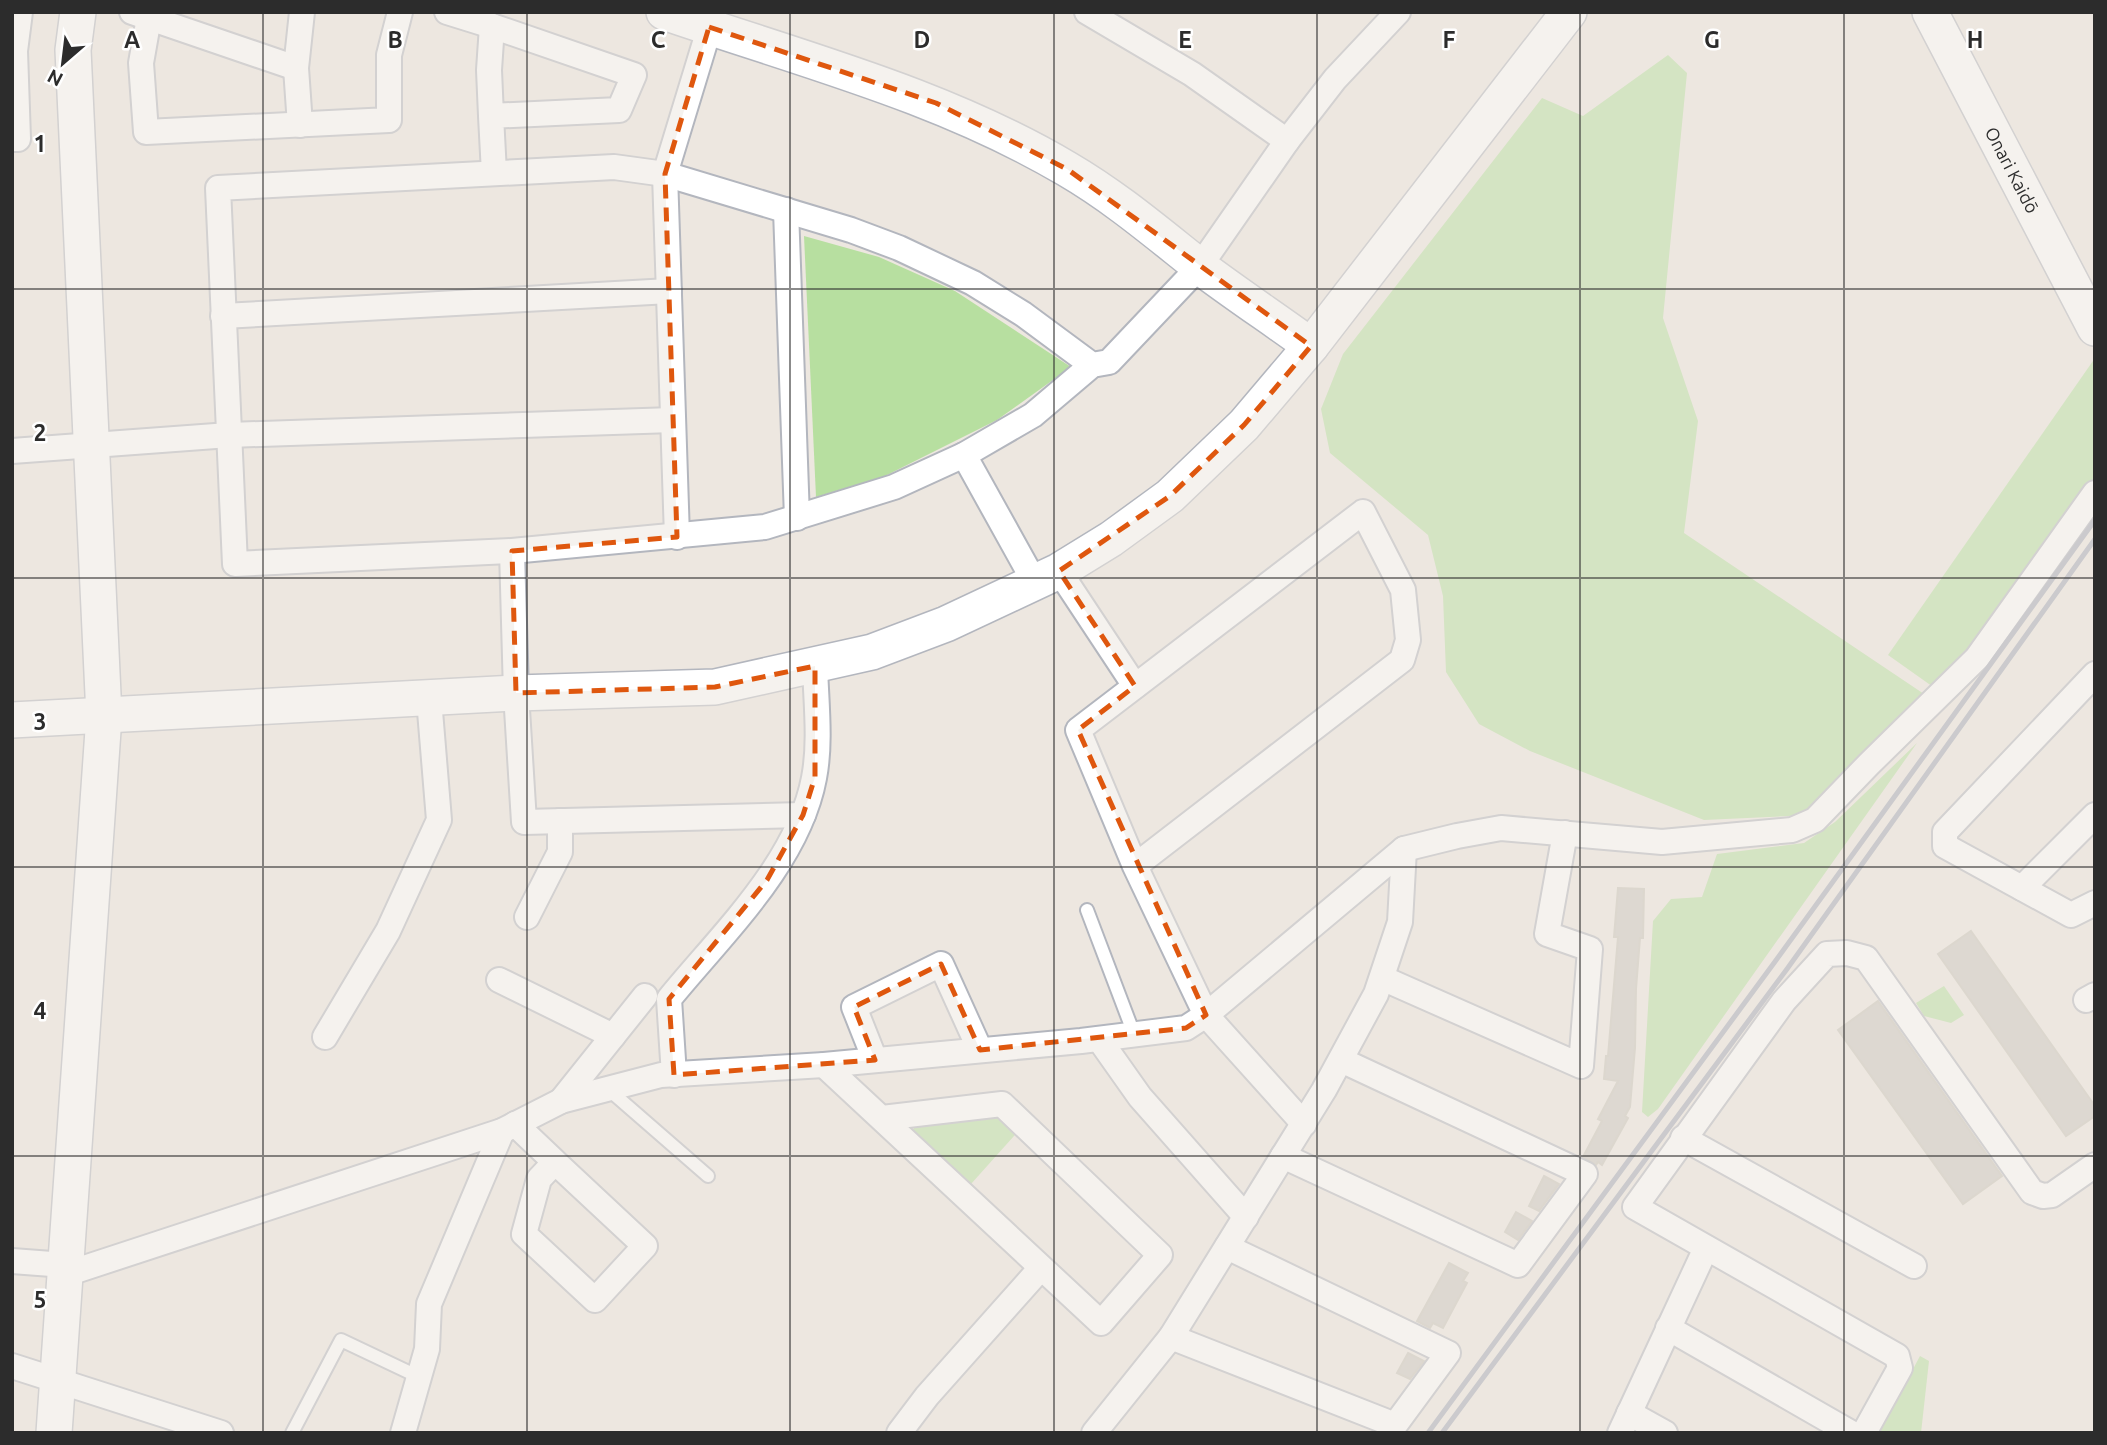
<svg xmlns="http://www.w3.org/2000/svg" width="2107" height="1445" font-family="Ubuntu,sans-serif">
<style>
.green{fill:#b7dfa0}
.building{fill:#c9c5be;stroke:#c8c3b9;stroke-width:2}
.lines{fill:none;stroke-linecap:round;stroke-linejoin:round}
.lane-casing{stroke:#b3b6be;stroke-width:16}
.street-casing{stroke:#b3b6be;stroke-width:28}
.secondary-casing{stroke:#b3b6be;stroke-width:38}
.lane{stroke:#fff;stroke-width:12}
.street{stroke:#fff;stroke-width:24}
.secondary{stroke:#fff;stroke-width:35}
.rail{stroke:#a2a6b5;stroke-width:5}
.marked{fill:none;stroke:#df570e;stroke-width:5;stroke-dasharray:14 9;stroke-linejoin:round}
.grid{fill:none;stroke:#2c2c2c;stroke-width:2;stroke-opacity:0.55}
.labels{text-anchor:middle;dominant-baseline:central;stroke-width:5;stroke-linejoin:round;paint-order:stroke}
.street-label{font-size:18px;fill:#2c2c2c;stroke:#fff}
.grid-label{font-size:23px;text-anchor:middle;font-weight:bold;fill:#2c2c2c;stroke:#fff;stroke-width:5;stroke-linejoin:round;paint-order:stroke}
</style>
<rect width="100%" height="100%" fill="#ede7e0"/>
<g class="green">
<polygon points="1668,55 1687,73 1663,318 1698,421 1684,533 1927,696 1810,815 1704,820 1530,751 1479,724 1446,672 1443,596 1428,535 1330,453 1321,409 1343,354 1542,98 1583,116"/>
<polygon points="804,236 879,257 955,291 1071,367 997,420 885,476 816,497"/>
<polygon points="2095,358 2095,485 1976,652 1936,689 1888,655"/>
<polygon points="1917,743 1658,1109 1648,1117 1642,1112 1653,921 1671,899 1702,897 1717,854 1804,843 1835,822"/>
<polygon points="1944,986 1964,1015 1951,1023 1924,1016 1916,1003"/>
<polygon points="995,1110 1022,1127 971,1184 912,1131 922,1117"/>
<polygon points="1920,1356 1929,1361 1921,1433 1879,1433"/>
</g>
<g class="building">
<polygon points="1618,888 1644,889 1643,938 1640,938 1636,989 1635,1048 1630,1107 1625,1116 1628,1118 1602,1165 1598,1162 1596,1165 1583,1157 1602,1121 1598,1119 1618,1081 1604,1079 1606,1056 1608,1056 1618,937 1614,937"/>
<polygon points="1971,931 2095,1106 2095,1116 2066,1136 1938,954"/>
<polygon points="1878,1001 2002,1176 1963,1204 1838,1030"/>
<polygon points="1544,1176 1559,1184 1539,1211 1529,1206"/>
<polygon points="1516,1212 1532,1221 1518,1240 1505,1232"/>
<polygon points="1449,1263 1468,1273 1463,1281 1467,1283 1443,1328 1433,1323 1430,1328 1417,1321"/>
<polygon points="1408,1353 1424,1361 1410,1379 1397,1373"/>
</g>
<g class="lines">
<g class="lane-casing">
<g id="lane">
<polyline points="1087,910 1134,1034"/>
<polyline points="608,1089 708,1176"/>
<polyline points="292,1433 341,1340 419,1377"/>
</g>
</g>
<g class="street-casing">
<g id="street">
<polyline points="132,12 296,68"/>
<polyline points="150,12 141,63 146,132 389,120 389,55 400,12"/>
<polyline points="447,12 492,26"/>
<polyline points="1087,12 1192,74 1287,141"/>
<polyline points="491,116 489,70 492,26 634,75 619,110 491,116 494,173"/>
<polyline points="300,125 296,68 302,12"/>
<polyline points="12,139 18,139 15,51 20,12"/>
<polyline points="786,210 797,518"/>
<polyline points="223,316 669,291"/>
<polyline points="1092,365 1023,314 973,283 899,248 851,230 665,174 614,167 218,188 235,564 512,551 765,527 894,487 964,455 1033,415 1092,365 1109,362 1200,266 1287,141 1335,79 1398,12"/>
<polyline points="12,451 229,435 673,420"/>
<polyline points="964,455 1034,581"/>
<polyline points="677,537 665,174 714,13"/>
<polyline points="512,551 516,693 524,822 803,815"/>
<polyline points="1059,571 1135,686"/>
<polyline points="2095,674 1945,832 1945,846 2071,915 2095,903"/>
<polyline points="1135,866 1402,660 1408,640 1403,590 1363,512 1078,730 1135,866 1206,1015 1304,1124"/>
<polyline points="2022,888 2095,815"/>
<polyline points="527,917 560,852 560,821"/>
<polyline points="1382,978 1581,1066 1590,949 1547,934 1565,833"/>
<polyline points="499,980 613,1036"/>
<polyline points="2086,1000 2095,995"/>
<polyline points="325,1037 388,931 439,820 429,699"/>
<polyline points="1099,1039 1140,1097 1246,1217"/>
<polyline points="875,1060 854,1007 941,964 980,1050"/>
<polyline points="824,1065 1101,1323 1160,1255 1002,1104 882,1118"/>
<path d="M674,1075L669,999C722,934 798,863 814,778C821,742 816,702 815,666"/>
<polyline points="561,1101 645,996"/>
<polyline points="515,1124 555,1162 539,1179 524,1234 595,1300 645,1246 555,1162"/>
<polyline points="1683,1138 1914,1266"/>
<polyline points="1283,1156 1518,1265 1585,1174 1341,1060"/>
<polyline points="12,1261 65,1265"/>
<polyline points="66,1274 502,1131 561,1101 661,1075 824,1065 1081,1041 1186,1028 1206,1015 1404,849 1457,836 1501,828 1662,842 1792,830 1815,820 1869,764 1977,658 2095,493"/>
<polyline points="1668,1328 1851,1433"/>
<polyline points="1171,1337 1395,1425 1448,1353 1227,1247"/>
<polyline points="12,1366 221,1433"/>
<polyline points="1629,1413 1665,1433"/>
<polyline points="403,1433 427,1349 429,1304 502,1131"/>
<polyline points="899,1433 927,1396 1040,1269"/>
<polyline points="1094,1433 1171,1337 1324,1090 1376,994 1400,922 1404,849"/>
<polyline points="1620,1433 1706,1248"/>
<polyline points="1864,1433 1900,1368 1897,1356 1635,1207 1784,1001 1827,954 1847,953 1866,958 2032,1192 2043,1196 2052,1195 2095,1165"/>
</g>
</g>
<g class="secondary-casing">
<g id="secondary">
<path d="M664,12C801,59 942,95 1067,169C1115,197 1156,232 1199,266C1236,294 1274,319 1311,346"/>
<path id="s1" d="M1930,12L2095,328"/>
<polyline points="12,720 516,693 715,687 872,652 946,624 1059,571 1111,539 1170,496 1244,425 1311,346 1569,12"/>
<polyline points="54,1433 104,716 73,50 78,12"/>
</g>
</g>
<use href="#lane" class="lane"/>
<use href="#street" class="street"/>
<use href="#secondary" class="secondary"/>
<g class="rail">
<polyline points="1428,1433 1774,963 2095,520"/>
<polyline points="1442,1433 1787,969 2095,539"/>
</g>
</g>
<path d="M0 0H2107V1445H0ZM709,27L936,103L1067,169L1311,346L1244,425L1170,496L1059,571L1135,686L1078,730L1206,1015L1186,1028L980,1050L941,964L854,1007L875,1060L674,1075L669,999L767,880L803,815L815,777V666L715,687L516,693L512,551L677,537L665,174Z" fill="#ede7e0" fill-opacity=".55" fill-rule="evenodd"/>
<path class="marked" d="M709,27L936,103L1067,169L1311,346L1244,425L1170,496L1059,571L1135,686L1078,730L1206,1015L1186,1028L980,1050L941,964L854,1007L875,1060L674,1075L669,999L767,880L803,815L815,777V666L715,687L516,693L512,551L677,537L665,174Z"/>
<path class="grid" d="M263,12V1433M527,12V1433M790,12V1433M1054,12V1433M1317,12V1433M1580,12V1433M1844,12V1433M12,289H2095M12,578H2095M12,867H2095M12,1156H2095"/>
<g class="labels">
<g class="street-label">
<text stroke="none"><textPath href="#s1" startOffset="178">Onari Kaidō</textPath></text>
</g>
</g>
<g class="grid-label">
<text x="132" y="48">A</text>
<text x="395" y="48">B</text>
<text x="658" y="48">C</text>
<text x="922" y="48">D</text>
<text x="1185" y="48">E</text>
<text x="1449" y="48">F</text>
<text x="1712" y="48">G</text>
<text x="1975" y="48">H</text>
<text x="40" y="152">1</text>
<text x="40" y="441">2</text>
<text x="40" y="730">3</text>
<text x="40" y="1019">4</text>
<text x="40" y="1308">5</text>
</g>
<rect width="2107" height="1445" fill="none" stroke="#2c2c2c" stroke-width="28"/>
<g transform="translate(63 63) rotate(208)" stroke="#ffffff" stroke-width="5" paint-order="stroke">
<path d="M0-5L12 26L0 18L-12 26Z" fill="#2c2c2c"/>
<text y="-10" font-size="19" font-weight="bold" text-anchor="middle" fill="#2c2c2c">N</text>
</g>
</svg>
